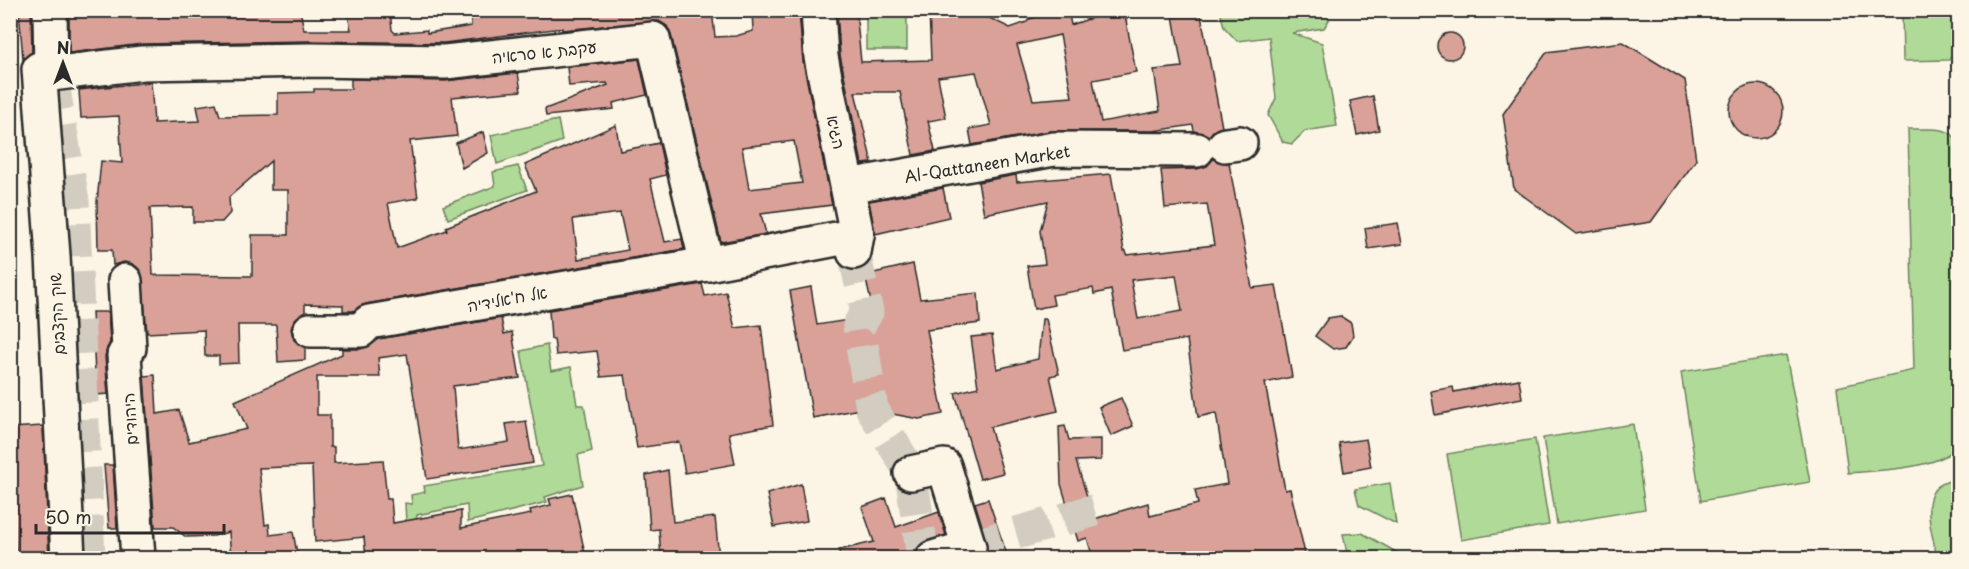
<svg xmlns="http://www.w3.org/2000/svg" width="1969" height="569" font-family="'Playpen Sans','Playpen Sans Hebrew',sans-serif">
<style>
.green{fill:#b0da97;stroke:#6e8261;stroke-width:1.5}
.building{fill:#daa198;stroke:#2b2b2b;stroke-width:1.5;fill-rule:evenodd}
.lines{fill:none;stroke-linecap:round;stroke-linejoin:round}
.minor-tunnel{stroke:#d2cdc0;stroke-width:33;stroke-dasharray:33 16;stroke-linecap:butt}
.minor-casing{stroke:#2b2b2b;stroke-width:38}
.minor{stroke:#fcf5e5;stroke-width:33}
.labels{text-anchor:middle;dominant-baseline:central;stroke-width:4.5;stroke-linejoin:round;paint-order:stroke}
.street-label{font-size:16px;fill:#2b2b2b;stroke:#fcf5e5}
</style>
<rect width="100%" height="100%" fill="#fcf5e5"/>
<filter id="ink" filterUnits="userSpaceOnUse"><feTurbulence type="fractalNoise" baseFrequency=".0167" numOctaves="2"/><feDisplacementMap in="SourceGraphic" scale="12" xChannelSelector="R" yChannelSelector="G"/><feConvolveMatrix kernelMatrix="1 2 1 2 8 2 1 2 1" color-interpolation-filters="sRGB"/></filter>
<g filter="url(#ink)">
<g class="green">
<rect x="866" y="11" width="41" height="39"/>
<polygon points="1220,11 1327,11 1329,20 1324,28 1292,33 1322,43 1337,126 1305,131 1292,144 1283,142 1268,115 1276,98 1269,37 1237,41 1224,27"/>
<polygon points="1902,11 1954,11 1954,51 1949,60 1903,61"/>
<polygon points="558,120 562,141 497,164 491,135"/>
<path d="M1908,129C1926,130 1951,124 1958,143V445C1941,470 1877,470 1848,473L1837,387L1914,370Z"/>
<polygon points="518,166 527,190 448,219 443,206 495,186 493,172"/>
<polygon points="547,345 551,371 571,367 577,405 584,405 592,451 578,455 583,485 545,497 547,502 468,522 467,505 417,515 416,521 406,522 405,503 412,504 411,495 425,492 424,486 542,466 521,351"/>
<polygon points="1786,355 1810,482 1701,501 1681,372"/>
<polygon points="1633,424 1645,509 1557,524 1543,438"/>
<polygon points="1535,439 1549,525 1461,540 1447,454"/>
<path d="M1958,480V558H1937C1932,529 1913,482 1958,480Z"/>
<polygon points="1390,483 1396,524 1359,505 1355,489"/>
<polygon points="1362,533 1407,558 1348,558 1343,534"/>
</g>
<g class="building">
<polygon points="19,10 31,10 32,52 23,60"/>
<path d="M69,10H300L304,30H351L347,10H390L392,30L395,33L427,30V33L471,26V18H479V10H712L715,37L736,36L753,31L752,10H799L803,61L832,205L761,214L766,234L721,242L671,35L667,26L659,21L562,30V28L444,43L310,41L142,44L69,53ZM794,141L802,183L749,189L742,147Z"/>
<path d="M837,10H856L861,62L931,60L929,10H973L1010,28L1027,22L1029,19L1062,10H1068L1071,25L1115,10H1124L1136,72L1093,80L1101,122L1160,111L1154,70L1182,67L1172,10H1200L1222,127L1209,136L1194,131L1193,125L1153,131H1051L972,145L969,129L991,125L976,72L938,77L946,118L928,121L935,151L913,155L900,92H855L872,163L862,164L840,55ZM1060,35L1072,97L1033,100L1017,45Z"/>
<circle cx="1450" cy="46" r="13"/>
<polygon points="1623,42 1685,80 1696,160 1651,222 1576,234 1514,189 1503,114 1547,52"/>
<polygon points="639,59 647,95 613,103 614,109 546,116 545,109 608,85 607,83 569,86 567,67"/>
<path d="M518,73L521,91L452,97L457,136L410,141L418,198L388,203L397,248L447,230L446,227L536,191L525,165L616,125L620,151L659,143L666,175L650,179L665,242L682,239L684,249L366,304L353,311H343V305L305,304V313L294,320L291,329L294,340L305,347V360L278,362L276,325H238L239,363L219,364V356H205L204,330L147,333L141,271L133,264L124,262L113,265L112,250H98L97,202L101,161L122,163L119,116L81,118L79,90L151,82L154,123L200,121L197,106L216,103L220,116L278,115V93L314,92V89H351V79L445,81ZM271,161V190H288V235H252V276L153,275L150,208L193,207V222H222L230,213L229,197ZM620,213L628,250L578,259L573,219Z"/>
<circle cx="1756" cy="111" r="27"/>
<polygon points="1373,96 1379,130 1357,135 1350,101"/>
<polygon points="483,132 488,153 462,168 456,143"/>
<path d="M1213,159L1229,163L1252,288L1276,285L1292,377L1265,383L1285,490L1290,489L1306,558H1093L1087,538L1078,541L1061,484L1059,427L1065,426L1069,440L1101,439V460L1076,461L1094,519L1148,503L1150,516L1198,504L1195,490L1227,484L1216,413L1198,417L1187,339L1122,350L1111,290L1094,294L1093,288L1052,295L1054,305L1034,309L1027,266L1045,264L1040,231L1048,201L984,214L978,182L1016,175L1017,182L1111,174L1124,251H1126L1127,255L1214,245L1207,204L1165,208L1161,170L1197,169L1207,166ZM1176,275L1182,311L1138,319L1131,280Z"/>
<polygon points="943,188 949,217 875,234 869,201"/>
<polygon points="1398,223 1402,244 1368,249 1365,228"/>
<polygon points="913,264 920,299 978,293 980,323 927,330 943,414 919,419 882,412 881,405 813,418 790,291 811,287 817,325 874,316 865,275"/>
<polygon points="702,284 705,296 726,292 735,328 761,325 773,425 729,433 735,464 685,473 679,442 637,448 625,375 601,377 597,351 556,355 554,339 551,339 549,310"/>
<polygon points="92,312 108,312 110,342 105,356 108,394 96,395"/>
<polygon points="1340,316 1351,323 1353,336 1346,347 1333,349 1315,336 1328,318"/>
<polygon points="501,318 504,334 512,332 520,378 453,386 458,450 509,442 506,424 526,421 533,463 427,479 407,354 378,358 380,377 317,377 317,415 330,415 330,447 334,447 334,463 383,460 387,499 391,499 393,523 461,511 461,528 531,514 530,510 551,505 549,499 572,494 586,558 366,558 364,537 315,542 312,466 259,468 265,525 269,524 270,535 293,532 297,553 260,558 231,558 229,532 214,536 186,537 173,527 155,527 144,376 155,375 157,414 179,410 189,442 247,429 235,401 342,354 342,349 361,349 378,339"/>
<polygon points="1042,319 1046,319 1059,374 1050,376 1058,411 990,427 1003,473 980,479 955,393 978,387 971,337 992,335 997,369 1038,359"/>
<polygon points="1519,379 1522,398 1435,415 1431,391 1453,387 1454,392"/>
<polygon points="1121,398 1133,426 1111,436 1099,407"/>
<polygon points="43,426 49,558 16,558 10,428"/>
<polygon points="1366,439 1371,467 1344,472 1339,443"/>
<polygon points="104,465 113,465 117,528 109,528"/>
<polygon points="668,470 673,522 715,517 719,558 661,558 659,529 650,530 646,475"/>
<polygon points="801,484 807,521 774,527 767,494"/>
<polygon points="886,498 896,527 939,512 946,535 920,545 915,558 840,558 839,550 874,542 862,507"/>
<polygon points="988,499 1008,558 983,558 987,551 987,542 975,503"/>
</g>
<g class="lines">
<g class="minor-tunnel">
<polyline points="52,78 73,201 89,558"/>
<polyline points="854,252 867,312 859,325 872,409 911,473 923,558"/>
<polyline points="969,547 1099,509"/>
</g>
<g class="minor-casing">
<g id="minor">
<polyline points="50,10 51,74 142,63 310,60 445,62 653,39 707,264 857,235"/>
<polyline points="818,10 821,57 857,235 854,252"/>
<polyline points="39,69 53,256 68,558"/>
<polyline points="1225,145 1240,143"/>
<polyline points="848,186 1054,149 1197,150"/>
<polyline points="125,281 129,348 124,355 138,558"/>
<polyline points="310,330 361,330 369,322 707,264"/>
<polyline points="911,473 944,466 969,547 933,558"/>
</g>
</g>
<use href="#minor" class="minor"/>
</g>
</g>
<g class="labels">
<g class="street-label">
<text transform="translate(544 51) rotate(-6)">עקבת א סראיה</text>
<text transform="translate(837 132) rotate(78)">הגיא</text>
<text transform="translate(987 163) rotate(-9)">Al-Qattaneen Market</text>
<text transform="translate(507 298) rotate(-10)">אל ח'אלידיה</text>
<text transform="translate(56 314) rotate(-93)">שוק הקצבים</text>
<text transform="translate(129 419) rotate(-94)">היהודים</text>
</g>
</g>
<rect width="1969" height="569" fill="none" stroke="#fcf5e5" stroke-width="36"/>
<rect x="18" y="18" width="1933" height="533" fill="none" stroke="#2b2b2b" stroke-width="2" filter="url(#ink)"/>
<g transform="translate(63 63)" stroke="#fcf5e5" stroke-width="4.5" paint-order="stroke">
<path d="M0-4.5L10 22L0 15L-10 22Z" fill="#2b2b2b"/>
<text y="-9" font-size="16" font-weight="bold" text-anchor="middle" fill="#2b2b2b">N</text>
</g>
<path d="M36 524v9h188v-9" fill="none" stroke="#2b2b2b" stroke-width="3"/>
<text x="45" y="524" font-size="18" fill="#2b2b2b" stroke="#fcf5e5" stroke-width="4.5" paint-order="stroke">50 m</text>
</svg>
